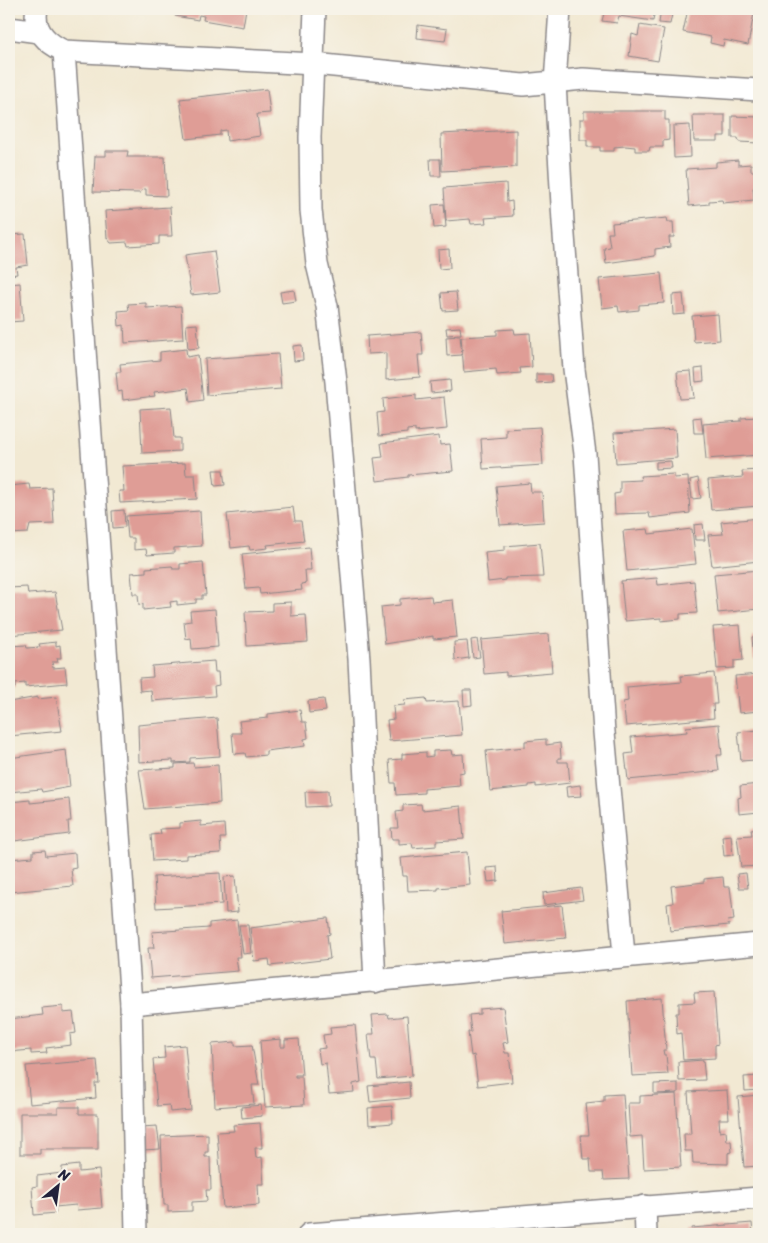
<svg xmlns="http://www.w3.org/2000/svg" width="768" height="1243" font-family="Sriracha,sans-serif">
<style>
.building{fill:#df9d96}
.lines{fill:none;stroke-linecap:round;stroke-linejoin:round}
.minor-casing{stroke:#8a8687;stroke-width:24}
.minor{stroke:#fff;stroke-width:21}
</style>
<rect width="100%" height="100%" fill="#f7f3e8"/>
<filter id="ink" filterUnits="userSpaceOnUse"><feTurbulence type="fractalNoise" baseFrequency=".02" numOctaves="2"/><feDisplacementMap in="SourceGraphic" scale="10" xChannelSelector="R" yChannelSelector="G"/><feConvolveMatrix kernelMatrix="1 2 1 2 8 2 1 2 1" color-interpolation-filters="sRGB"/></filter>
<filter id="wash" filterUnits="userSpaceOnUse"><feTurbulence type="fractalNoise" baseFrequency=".0096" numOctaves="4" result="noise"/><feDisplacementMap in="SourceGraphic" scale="20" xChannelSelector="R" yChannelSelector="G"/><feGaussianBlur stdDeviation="1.12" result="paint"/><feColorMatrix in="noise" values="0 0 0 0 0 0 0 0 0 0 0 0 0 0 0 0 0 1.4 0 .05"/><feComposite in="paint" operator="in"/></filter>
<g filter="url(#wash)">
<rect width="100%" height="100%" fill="#f2e9d3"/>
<g id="blocks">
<g class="building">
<polygon points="177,9 246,9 243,27 203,20 204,16 199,15 198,20 175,16"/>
<polygon points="593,9 655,9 653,21 619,16 617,23 602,21 604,13 593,11"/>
<polygon points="661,9 673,9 670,24 659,23"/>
<polygon points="688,9 733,9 754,13 748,45 724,40 723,46 710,43 711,37 683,32"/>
<polygon points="418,25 447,29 445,41 417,38"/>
<polygon points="640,25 664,29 658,61 629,56 632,34 638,36"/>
<polygon points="267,89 270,113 257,114 260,136 227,141 226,130 220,131 220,135 186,139 180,99"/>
<polygon points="584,111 665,111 665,120 669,120 669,140 663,141 663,147 650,147 649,151 635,151 635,147 625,146 614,147 614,151 600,151 600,147 587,147 587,140 580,140 580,119 584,119"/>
<polygon points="693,115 725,115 725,136 718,136 718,141 694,141"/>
<polygon points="732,116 759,117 759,143 739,142 738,138 732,138"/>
<polygon points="690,125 691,157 674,158 673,126"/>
<polygon points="516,130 516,167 442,171 441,134"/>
<polygon points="106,151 128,151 127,157 165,157 167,196 146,195 146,189 143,189 140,193 93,192 95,156 106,156"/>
<polygon points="430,159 440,159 441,176 431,176"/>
<polygon points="738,160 738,165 751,164 751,171 756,171 757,188 753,188 754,200 723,203 722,200 709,201 709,204 689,206 686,169 716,167 716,162"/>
<polygon points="506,183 507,202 512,201 513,216 485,218 486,223 471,224 470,219 446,221 444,188"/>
<polygon points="444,204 446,227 434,228 432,205"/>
<polygon points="170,207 172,236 159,236 159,244 128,246 127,242 111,243 107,238 105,211"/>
<polygon points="667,218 668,222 673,222 674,237 669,237 670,247 655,249 655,256 606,263 604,248 610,247 608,233 613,233 612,223"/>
<polygon points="25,234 28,265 16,267 17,274 9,275 9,235"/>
<polygon points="449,249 450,268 439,269 438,250"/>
<polygon points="214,251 220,292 191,295 185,255"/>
<polygon points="661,273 664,303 639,305 639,310 619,312 618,306 602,308 599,279"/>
<polygon points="20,283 23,321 9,322 9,284"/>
<polygon points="294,290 296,301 282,303 280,292"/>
<polygon points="456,292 458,310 443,311 441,293"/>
<polygon points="683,294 685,314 673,315 672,295"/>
<polygon points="146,303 146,308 181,306 183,339 125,343 124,325 119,326 118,311 129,310 128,304"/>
<polygon points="718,314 720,340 694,342 692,316"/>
<polygon points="197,324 199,348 188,349 186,325"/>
<polygon points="460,327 461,334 447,335 446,328"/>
<polygon points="514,329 515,334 530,333 532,367 520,368 521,373 497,375 496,369 464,372 461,337 497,335 497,330"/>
<polygon points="421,332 423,355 418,355 420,377 386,380 386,353 368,354 367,336"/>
<polygon points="460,336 462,355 447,356 446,337"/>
<polygon points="302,345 303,360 294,361 293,346"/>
<polygon points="186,349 187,357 198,355 203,400 190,402 188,388 154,392 155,396 123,400 122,391 118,392 116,372 121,372 120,364 160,360 160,352"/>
<polygon points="278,354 281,389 207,395 205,359"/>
<polygon points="703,368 704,381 696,382 695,369"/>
<polygon points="691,371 694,398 680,399 677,372"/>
<polygon points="536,374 551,374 552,382 536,383"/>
<polygon points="450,380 451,391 431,393 430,382"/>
<polygon points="416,395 416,400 444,397 447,429 415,432 415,429 407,430 407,433 379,436 377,413 384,412 383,399"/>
<polygon points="171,407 174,438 180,438 180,451 142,453 140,409"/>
<polygon points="701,417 703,433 694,433 693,418"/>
<polygon points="758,417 759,455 706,459 703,424 741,421 741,418"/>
<polygon points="540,427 543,465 483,469 481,439 506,437 506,429"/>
<polygon points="675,429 677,458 616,463 614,433"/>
<polygon points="439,436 440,445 450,444 453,471 408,475 408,477 377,481 374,458 383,457 381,443"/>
<polygon points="671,461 672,468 656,469 656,462"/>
<polygon points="185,463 186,475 195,475 197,499 120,503 119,491 124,491 122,466"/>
<polygon points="213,470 223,470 225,485 215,486"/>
<polygon points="759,470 759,506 711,510 708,480 743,477 742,471"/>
<polygon points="674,474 674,478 688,477 690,513 650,518 649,513 615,514 614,494 620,493 620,481 641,480 640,476"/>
<polygon points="698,478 701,498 692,499 690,480"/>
<polygon points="530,483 531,492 542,492 544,522 500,525 496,486"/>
<polygon points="29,484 30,489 52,488 54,524 30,525 28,533 9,534 9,486"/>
<polygon points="293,507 295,521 301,521 304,541 267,545 268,548 250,550 249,546 231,548 227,514"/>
<polygon points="124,510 125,527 113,528 112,511"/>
<polygon points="200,511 202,546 174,548 174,553 147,555 146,549 134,550 134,538 128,538 126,516"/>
<polygon points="759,518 759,561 712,566 708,535 723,534 721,522"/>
<polygon points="703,524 705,540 695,540 694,525"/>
<polygon points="648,529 649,534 692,529 696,564 627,571 623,531"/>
<polygon points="540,543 543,577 505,578 505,580 488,582 485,552 505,550 505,546"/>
<polygon points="309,547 311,570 305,570 306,583 301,584 302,590 260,594 259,588 246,589 242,554"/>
<polygon points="203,562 206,595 202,595 202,599 196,599 196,603 177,605 177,601 170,602 171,607 143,610 143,604 139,605 138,594 133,594 131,573 146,572 146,568 172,566 173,569 180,569 180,564"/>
<polygon points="759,570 759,609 718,613 714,574"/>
<polygon points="657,578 658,585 694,581 697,613 680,614 680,619 661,621 661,618 625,621 621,581"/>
<polygon points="27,587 28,594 55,592 62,630 9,635 9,588"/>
<polygon points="431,596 432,602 453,600 457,637 433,639 433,636 385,644 381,607 400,605 400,599"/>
<polygon points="291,602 291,616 306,615 308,642 247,646 245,612 272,611 272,603"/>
<polygon points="215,609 218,647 192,649 191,638 186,639 184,622 191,621 190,611"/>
<polygon points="740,625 743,660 734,661 734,668 717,669 713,627"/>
<polygon points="549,634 552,672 506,676 506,672 484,674 481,640"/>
<polygon points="759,636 759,659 754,659 752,637"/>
<polygon points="477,639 480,657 473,658 471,640"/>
<polygon points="467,641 469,658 455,660 454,642"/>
<polygon points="56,642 56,646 60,645 61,658 57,658 58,662 52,662 53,668 65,667 67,683 25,687 25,683 15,684 15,688 9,689 9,646 26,645 27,648 40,647 39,644"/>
<polygon points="214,661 215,672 218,672 219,685 214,686 215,696 152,701 151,690 140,691 139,678 153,677 152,666"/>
<polygon points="714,673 717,704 713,704 714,718 626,726 623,702 628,701 627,687 682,682 681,676"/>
<polygon points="759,674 759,711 739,713 735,676"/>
<polygon points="463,690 471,690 472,705 464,706"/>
<polygon points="38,697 38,699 56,697 62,731 9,736 9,702"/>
<polygon points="426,698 427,703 459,701 462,735 389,741 387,720 394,719 393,706 405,705 404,700"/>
<polygon points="324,699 326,711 309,713 308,701"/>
<polygon points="300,710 302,722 306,722 308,738 304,739 305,746 266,751 266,755 246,757 245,753 234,754 232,733 241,733 239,721 268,718 268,714"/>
<polygon points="217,718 220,756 190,758 190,762 173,763 173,760 139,762 138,725"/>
<polygon points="719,724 722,755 717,755 719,771 628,780 625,754 633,753 631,737 687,732 686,727"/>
<polygon points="759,730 759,764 755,764 755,760 741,761 738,732"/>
<polygon points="546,739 546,745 560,743 561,758 558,758 558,762 568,762 570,783 536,787 536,784 529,785 529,787 490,791 486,751 525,747 525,741"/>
<polygon points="66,750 70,787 42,792 41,789 9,792 9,758"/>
<polygon points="451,750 452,755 463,754 464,772 459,773 460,786 424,789 424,793 396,795 395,783 391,783 389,760 402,759 402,754 426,752 426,757 433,756 433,751"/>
<polygon points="193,763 194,767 218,765 220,803 145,809 139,770 175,768 175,764"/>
<polygon points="759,784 759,812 739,814 738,798 741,797 740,786"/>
<polygon points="580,785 582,796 567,797 566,787"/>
<polygon points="328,791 329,806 306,807 305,792"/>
<polygon points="69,799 71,821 68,821 69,834 14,841 14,844 9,844 9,802 30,800 30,803"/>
<polygon points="421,804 422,810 461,806 464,839 436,841 436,846 413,848 412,843 399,844 399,839 392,839 391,828 398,828 396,812 403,811 403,805"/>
<polygon points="201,821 201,826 224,824 225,838 220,838 221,853 186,855 186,859 153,861 151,835 161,834 160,829 180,828 180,823"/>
<polygon points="759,828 759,866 741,867 737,836 752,835 751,829"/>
<polygon points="731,835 733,855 724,856 722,836"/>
<polygon points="45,850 46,856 75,853 76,868 71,869 73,886 9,892 9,859 33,857 33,851"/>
<polygon points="467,852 470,885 438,888 438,890 408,891 407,876 403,876 401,858"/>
<polygon points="497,867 498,881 488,882 486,868"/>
<polygon points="220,873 222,904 156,908 154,877"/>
<polygon points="746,873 748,888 739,888 737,874"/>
<polygon points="235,876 238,912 226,913 224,877"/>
<polygon points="723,877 724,887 730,887 734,920 728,921 729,925 670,931 667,904 673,903 671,886 704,882 704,879"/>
<polygon points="581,888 583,900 544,905 543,893"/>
<polygon points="562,905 566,938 505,944 501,911"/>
<polygon points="328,918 330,934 327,935 330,959 270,966 269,959 254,961 250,928"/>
<polygon points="237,920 241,957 236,957 238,971 151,978 148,948 154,948 152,932 209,928 209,923"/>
<polygon points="239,925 248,925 251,953 243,954"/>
<polygon points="714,992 718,1044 715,1045 715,1058 683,1060 681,1033 677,1034 676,1013 679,1013 679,1003 695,1002 694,993"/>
<polygon points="662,998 666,1050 663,1050 664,1055 666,1055 668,1074 632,1076 627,1001"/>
<polygon points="63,1006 63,1013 73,1012 76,1033 70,1034 71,1045 46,1048 47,1053 31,1054 31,1050 9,1052 9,1019 43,1015 42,1008"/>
<polygon points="503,1007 508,1042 503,1043 505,1053 509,1053 512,1082 478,1086 474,1055 471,1056 468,1032 471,1032 469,1015 480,1014 480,1009"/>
<polygon points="388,1014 389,1018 407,1016 412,1076 378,1079 376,1060 371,1060 368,1034 374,1034 372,1015"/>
<polygon points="355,1025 361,1082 353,1084 354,1092 329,1094 326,1063 320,1064 318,1049 325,1048 323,1035 331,1034 330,1027"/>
<polygon points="281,1039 281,1047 285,1047 285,1040 299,1039 302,1075 295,1075 295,1077 302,1077 304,1105 265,1107 260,1041"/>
<polygon points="235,1042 235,1046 252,1045 259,1085 252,1085 254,1104 215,1107 212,1044"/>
<polygon points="185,1045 191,1110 170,1112 169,1105 157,1106 153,1059 165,1058 164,1047"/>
<polygon points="97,1060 99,1083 95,1083 96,1098 30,1104 26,1066"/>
<polygon points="703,1060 705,1080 679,1081 678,1062"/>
<polygon points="759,1076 759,1090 745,1091 744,1077"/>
<polygon points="409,1082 410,1098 370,1102 368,1086"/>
<polygon points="678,1083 678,1093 654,1094 654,1084"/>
<polygon points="727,1090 729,1119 719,1119 720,1132 726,1131 727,1141 731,1141 732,1152 728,1153 728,1164 693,1163 692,1151 685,1151 684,1134 691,1134 688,1092"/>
<polygon points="623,1094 629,1179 604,1180 603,1172 591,1172 590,1159 583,1159 581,1135 589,1135 586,1103 604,1101 604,1095"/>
<polygon points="676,1094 681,1167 644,1169 642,1136 630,1137 628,1103 640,1103 640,1096"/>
<polygon points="759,1095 759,1166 744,1167 738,1097"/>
<polygon points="261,1105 262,1116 242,1118 241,1107"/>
<polygon points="392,1106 393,1123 369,1125 368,1108"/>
<polygon points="58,1107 79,1107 79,1114 98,1114 98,1149 40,1149 40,1154 20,1154 20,1113 58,1113"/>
<polygon points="260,1123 262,1148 255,1148 256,1158 262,1157 264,1184 258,1184 259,1205 223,1208 217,1132 234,1131 233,1125"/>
<polygon points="157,1126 160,1149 143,1150 141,1127"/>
<polygon points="208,1134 208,1152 205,1152 205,1157 210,1157 211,1190 206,1190 207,1201 192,1202 192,1211 168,1212 168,1205 164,1205 161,1136"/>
<polygon points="79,1165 79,1172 99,1170 102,1208 77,1210 76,1205 55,1207 56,1213 34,1215 32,1187 37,1186 37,1176 62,1173 62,1167"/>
<polygon points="752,1223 753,1234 693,1234 692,1228"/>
</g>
</g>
</g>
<g filter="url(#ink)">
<use href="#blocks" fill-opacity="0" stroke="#8a8687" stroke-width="1"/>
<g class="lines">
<g class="minor-casing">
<g id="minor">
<path d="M37,9C32,30 47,43 64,51L314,64L523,85L583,79L759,90"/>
<polyline points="315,9 310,137 311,210 317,264 327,306 336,382 359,659 375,982"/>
<polyline points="560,9 555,83 563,222 574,369 585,454 604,732 624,955"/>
<polyline points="9,28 39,32"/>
<polyline points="64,51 131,1004 136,1234"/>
<polyline points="131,1004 759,944"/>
<polyline points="645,1206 646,1234"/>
<polyline points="309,1234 759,1198"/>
</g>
</g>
<use href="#minor" class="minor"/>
</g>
</g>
<rect width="768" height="1243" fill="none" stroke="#f7f3e8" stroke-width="30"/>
<g transform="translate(58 1186) rotate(29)" stroke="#f7f3e8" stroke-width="4" paint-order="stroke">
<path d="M0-4L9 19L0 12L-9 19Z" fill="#22223b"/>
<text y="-8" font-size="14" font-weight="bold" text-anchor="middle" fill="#22223b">N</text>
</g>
</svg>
